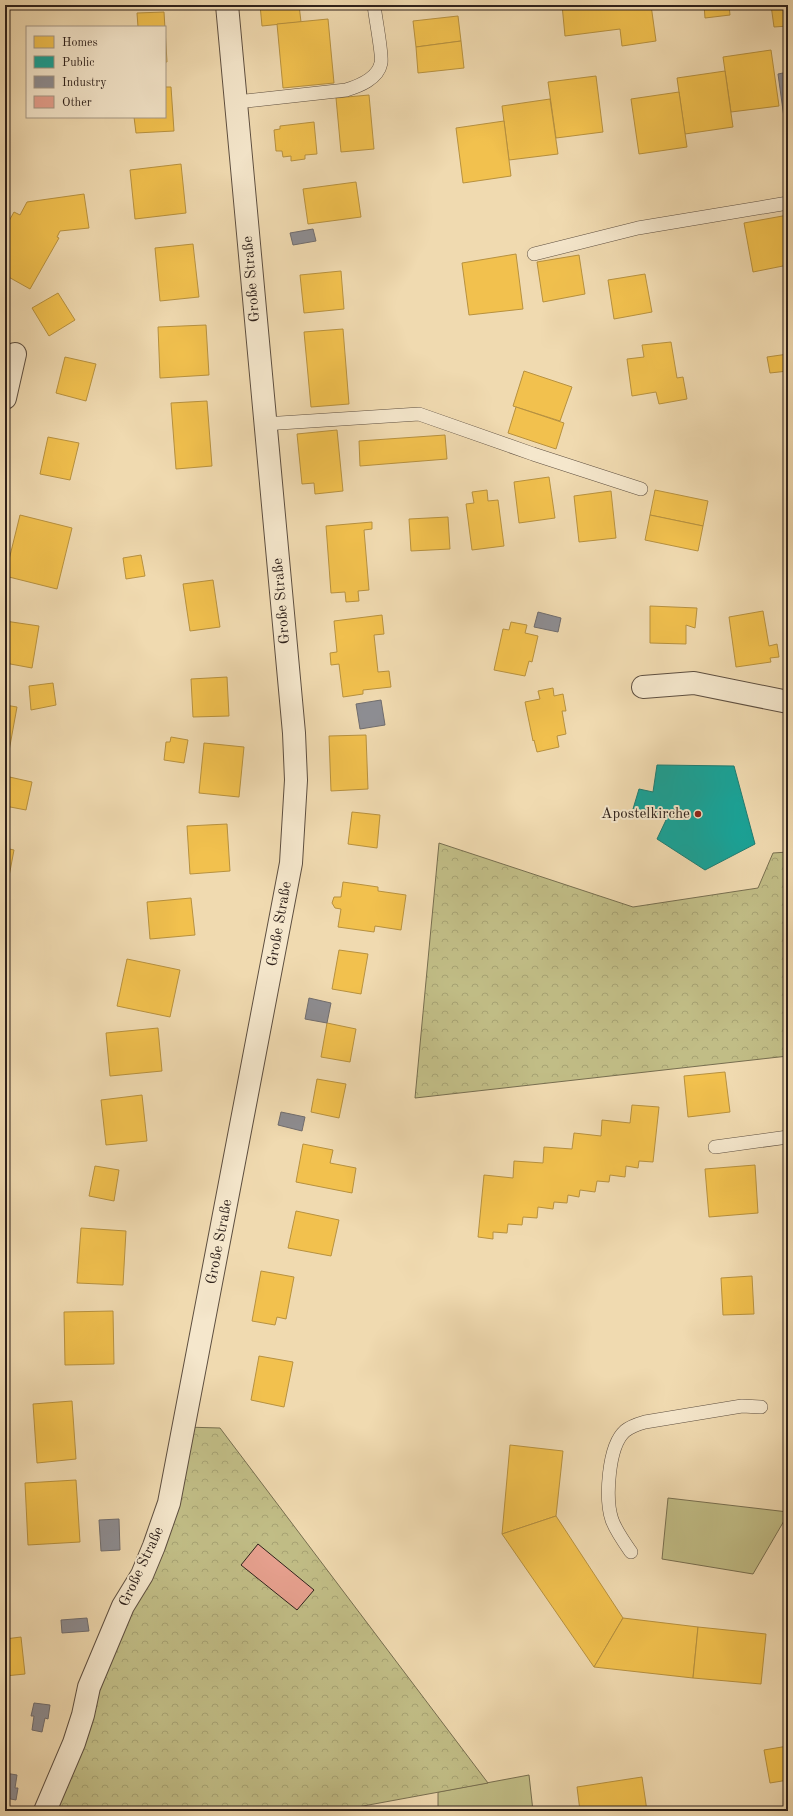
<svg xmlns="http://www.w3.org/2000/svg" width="793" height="1816" font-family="'Old Standard TT',serif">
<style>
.green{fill:#c1bd86;stroke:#786f50}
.forest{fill:url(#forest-crowns);stroke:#786f50}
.homes{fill:#f2c14e;stroke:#b7913f}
.public{fill:#17a398;stroke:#1e7c72}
.industry{fill:#8d8d92;stroke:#706d6e}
.building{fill:#e6a08e;stroke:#2e211b}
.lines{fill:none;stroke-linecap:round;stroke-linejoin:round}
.lane-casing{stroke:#5e4f40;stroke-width:14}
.street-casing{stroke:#5e4f40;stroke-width:24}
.lane{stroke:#f5e7cc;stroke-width:13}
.street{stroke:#f5e7cc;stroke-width:22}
.poi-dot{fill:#8f2418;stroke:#f5e7cc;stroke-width:1.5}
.labels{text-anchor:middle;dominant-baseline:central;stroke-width:4;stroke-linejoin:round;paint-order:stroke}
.street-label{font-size:15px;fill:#2e211b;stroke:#f5e7cc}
.poi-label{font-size:15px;fill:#2e211b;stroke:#f5e7cc;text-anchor:end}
</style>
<defs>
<pattern id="forest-crowns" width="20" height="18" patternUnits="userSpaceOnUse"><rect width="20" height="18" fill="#c1bd86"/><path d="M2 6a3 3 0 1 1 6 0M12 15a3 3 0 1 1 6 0" fill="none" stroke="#a6a273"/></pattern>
</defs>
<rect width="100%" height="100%" fill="#f0dab0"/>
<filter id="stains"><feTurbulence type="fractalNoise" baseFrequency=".005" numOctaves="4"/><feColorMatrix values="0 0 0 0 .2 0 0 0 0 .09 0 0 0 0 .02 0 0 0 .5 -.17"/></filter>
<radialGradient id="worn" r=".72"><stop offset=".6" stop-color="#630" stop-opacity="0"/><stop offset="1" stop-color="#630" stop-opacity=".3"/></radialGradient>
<g class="green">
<polygon points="668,1498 788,1512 788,1514 753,1574 662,1559"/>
<polygon points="529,1775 533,1811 438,1811 438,1792"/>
</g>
<g class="forest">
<polygon points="439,843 633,907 758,888 773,853 788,852 788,1056 415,1098"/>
<polygon points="184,1427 220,1428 488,1783 336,1811 45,1811 123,1606"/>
</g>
<g class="homes">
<polygon points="260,5 299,5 301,22 262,26"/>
<polygon points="562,5 651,5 656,41 622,46 620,29 565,36"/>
<polygon points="704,5 729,5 730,15 705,18"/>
<polygon points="771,5 788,5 788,26 774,27"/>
<polygon points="164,12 167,62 165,62 165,27 138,27 137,13"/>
<polygon points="458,16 461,41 416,47 413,21"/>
<polygon points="328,19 334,83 283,88 277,24"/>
<polygon points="461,41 464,68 418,73 416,47"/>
<polygon points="771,50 779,106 731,112 723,57"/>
<polygon points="725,71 733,127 685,134 677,78"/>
<polygon points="596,76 603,132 556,138 548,82"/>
<polygon points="165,87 171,87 174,131 136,133 134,117 165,117"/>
<polygon points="679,92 687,147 639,154 631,99"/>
<polygon points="369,95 374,149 341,152 336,98"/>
<polygon points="550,99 558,154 509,160 502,106"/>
<polygon points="504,121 511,176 463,183 456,128"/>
<polygon points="314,122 317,154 305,155 305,159 291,161 291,156 283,157 282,151 276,151 274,130 280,129 280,126"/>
<polygon points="181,164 186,213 135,219 130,170"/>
<polygon points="356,182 361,217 308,224 303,189"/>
<polygon points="84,194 89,228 60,231 57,237 59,238 30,289 5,275 5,228 14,212 20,215 27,202"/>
<polygon points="788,215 788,265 753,272 744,223"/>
<polygon points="193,244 199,297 160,301 155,248"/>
<polygon points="516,254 523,309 469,315 462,263"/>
<polygon points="579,255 585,294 543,302 537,262"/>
<polygon points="341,271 344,309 304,313 300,275"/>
<polygon points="645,274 652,312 614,319 608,280"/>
<polygon points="58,293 75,320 49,336 32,308"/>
<polygon points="206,325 209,375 160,378 158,327"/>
<polygon points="343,329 349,404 311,407 304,332"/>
<polygon points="671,342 677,378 683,377 687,399 659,404 656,392 632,396 627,359 644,357 642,345"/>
<polygon points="788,354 788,371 770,373 767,357"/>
<polygon points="65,357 96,364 86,401 56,393"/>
<polygon points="524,371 572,387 560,421 513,406"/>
<polygon points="207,401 212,466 176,469 171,403"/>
<polygon points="516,407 564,423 556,449 508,433"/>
<polygon points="337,430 343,491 315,494 314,483 302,484 297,434"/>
<polygon points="445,435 447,459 360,466 359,441"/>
<polygon points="48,437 79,443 70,480 40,474"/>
<polygon points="549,477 555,518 519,523 514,482"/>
<polygon points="487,490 488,501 498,500 504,546 472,550 466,504 474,503 472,492"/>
<polygon points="655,490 708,501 703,526 650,515"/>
<polygon points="611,491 616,538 579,542 574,496"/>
<polygon points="20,515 72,528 57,589 5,576"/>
<polygon points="650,515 703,526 698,551 645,540"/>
<polygon points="448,517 450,549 411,551 409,519"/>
<polygon points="372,522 372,529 364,530 369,590 358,591 359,601 346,602 345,592 331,593 326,526"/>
<polygon points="141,555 145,576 126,579 123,558"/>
<polygon points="213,580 220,627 190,631 183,584"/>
<polygon points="650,606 697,608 695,628 686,625 686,644 650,643"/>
<polygon points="763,611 769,646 777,644 779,657 770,658 771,662 736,667 729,617"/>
<polygon points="382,615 384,634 374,635 378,672 389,671 391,687 363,690 363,694 343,697 339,664 331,665 330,653 337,652 334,621"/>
<polygon points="5,621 39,626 32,668 5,663"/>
<polygon points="511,622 527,625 525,633 538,636 532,662 529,661 525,676 494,670 503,629 509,630"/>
<polygon points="227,677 229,716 193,717 191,679"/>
<polygon points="53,683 56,705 31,710 29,686"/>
<polygon points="553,688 554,696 563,694 566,711 562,711 566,734 557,736 559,747 537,752 534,740 533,741 525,702 540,699 538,691"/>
<polygon points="5,705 17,707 9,751 5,750"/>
<polygon points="366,735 368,789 331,791 329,736"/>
<polygon points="171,737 188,740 184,763 164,760 166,742 170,742"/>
<polygon points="204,743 244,747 239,797 199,793"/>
<polygon points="5,776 32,782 26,810 5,806"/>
<polygon points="352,812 380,815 377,848 348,844"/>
<polygon points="227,824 230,871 190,874 187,826"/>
<polygon points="5,848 14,850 7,887 5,887"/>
<polygon points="343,882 378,887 378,891 406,895 401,930 375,926 374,932 338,927 341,909 335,908 332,903 334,897 341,897"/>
<polygon points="191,898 195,935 150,939 147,902"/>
<polygon points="339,950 368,954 361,994 332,989"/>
<polygon points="127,959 180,970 170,1017 117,1006"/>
<polygon points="327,1023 356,1029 350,1062 321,1057"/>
<polygon points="158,1028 162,1071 110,1076 106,1033"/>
<polygon points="725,1072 730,1112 688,1117 684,1076"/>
<polygon points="317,1079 346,1084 339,1118 311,1112"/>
<polygon points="142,1095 147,1141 106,1145 101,1100"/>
<polygon points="632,1105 659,1107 653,1162 639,1161 638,1168 626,1166 625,1177 610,1175 609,1182 597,1181 595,1192 580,1190 579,1197 568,1195 567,1203 554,1202 553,1209 538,1207 537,1218 523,1217 522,1225 508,1224 507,1233 493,1232 493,1239 478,1237 484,1175 513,1178 514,1161 543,1163 544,1147 572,1149 574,1133 601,1136 602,1120 630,1123"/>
<polygon points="303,1144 333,1150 330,1163 356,1168 352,1193 296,1182"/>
<polygon points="755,1165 758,1213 709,1217 705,1169"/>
<polygon points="95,1166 119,1170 114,1201 89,1196"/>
<polygon points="296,1211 339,1220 331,1256 288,1248"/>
<polygon points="81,1228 126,1231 123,1285 77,1283"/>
<polygon points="261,1271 294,1277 286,1319 277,1317 275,1325 252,1321"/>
<polygon points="752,1276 754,1314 723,1315 721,1278"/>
<polygon points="113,1311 114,1364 65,1365 64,1312"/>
<polygon points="259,1356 293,1362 284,1407 251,1400"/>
<polygon points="72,1401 76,1459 37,1463 33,1404"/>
<polygon points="510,1445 563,1451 556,1516 502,1534"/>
<polygon points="76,1480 80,1542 28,1545 25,1483"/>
<polygon points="556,1516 623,1618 594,1667 502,1534"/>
<polygon points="623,1618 698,1627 693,1678 594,1667"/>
<polygon points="698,1627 766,1634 761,1684 693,1678"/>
<polygon points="21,1637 25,1674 5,1676 5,1639"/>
<polygon points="788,1746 788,1780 770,1783 764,1750"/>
<polygon points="642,1777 647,1811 580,1811 577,1787"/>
</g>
<polygon class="public" points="657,765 734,766 755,844 705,870 657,839 666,820 633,809 639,789 653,792"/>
<g class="industry">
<polygon points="788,72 788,147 778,74"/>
<polygon points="313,229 316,241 293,245 290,233"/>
<polygon points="538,612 561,618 558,632 534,627"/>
<polygon points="381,700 385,725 360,729 356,704"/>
<polygon points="309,998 331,1003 327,1023 305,1019"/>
<polygon points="281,1112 305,1117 302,1131 278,1125"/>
<polygon points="119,1519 120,1550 101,1551 99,1520"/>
<polygon points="87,1618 89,1631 62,1633 61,1620"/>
<polygon points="34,1703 50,1705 48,1719 45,1718 42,1732 32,1730 34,1716 31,1716"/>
<polygon points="5,1773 17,1775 15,1788 18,1788 16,1800 5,1798"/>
</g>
<polygon class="building" points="258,1544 314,1590 297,1610 241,1565"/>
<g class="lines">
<g class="lane-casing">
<g id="lane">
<path d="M237,102L346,90C359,86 378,79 381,63C383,56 375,16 374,5"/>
<polyline points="534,254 638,228 788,203"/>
<polyline points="264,424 419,414 533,454 641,489"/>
<polyline points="715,1147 788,1137"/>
<path d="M631,1552C624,1542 616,1531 612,1520C605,1499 608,1446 625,1431C631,1426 638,1424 645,1422L742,1406L761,1407"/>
</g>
</g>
<g class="street-casing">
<g id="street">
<polyline points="5,398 15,354"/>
<polyline points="643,687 694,683 788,702"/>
<polyline points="45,1811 74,1743 83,1715 89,1687 123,1606 142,1575 154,1546 169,1503 291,863 296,780 294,733 227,5"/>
</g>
</g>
<use href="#lane" class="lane"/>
<use href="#street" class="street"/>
</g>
<circle class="poi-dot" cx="698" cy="814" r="4"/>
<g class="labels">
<g class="street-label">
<text transform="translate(252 279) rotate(-95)">Große Straße</text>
<text transform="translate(282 601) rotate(-95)">Große Straße</text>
<text transform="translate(280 924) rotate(-80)">Große Straße</text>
<text transform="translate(220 1242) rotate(-79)">Große Straße</text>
<text transform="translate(142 1567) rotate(-65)">Große Straße</text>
</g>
<g class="poi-label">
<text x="690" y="814">Apostelkirche</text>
</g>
</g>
<rect width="793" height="1816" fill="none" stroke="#f0dab0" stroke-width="20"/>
<rect x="6" y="6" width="781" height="1804" fill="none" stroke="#2e211b" stroke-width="2"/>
<rect x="10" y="10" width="773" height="1796" fill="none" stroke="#2e211b"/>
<rect x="26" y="26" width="140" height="92" fill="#f5e7cc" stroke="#a59885"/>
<rect x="34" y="36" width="20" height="12" fill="#f2c14e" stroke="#a59885"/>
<text x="62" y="46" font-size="12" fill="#2e211b">Homes</text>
<rect x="34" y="56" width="20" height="12" fill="#17a398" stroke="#a59885"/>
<text x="62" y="66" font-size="12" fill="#2e211b">Public</text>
<rect x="34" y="76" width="20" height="12" fill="#8d8d92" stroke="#a59885"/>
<text x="62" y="86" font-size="12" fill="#2e211b">Industry</text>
<rect x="34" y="96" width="20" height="12" fill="#e6a08e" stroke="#a59885"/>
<text x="62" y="106" font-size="12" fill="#2e211b">Other</text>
<rect width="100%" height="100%" filter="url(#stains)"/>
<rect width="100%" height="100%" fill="url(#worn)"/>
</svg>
